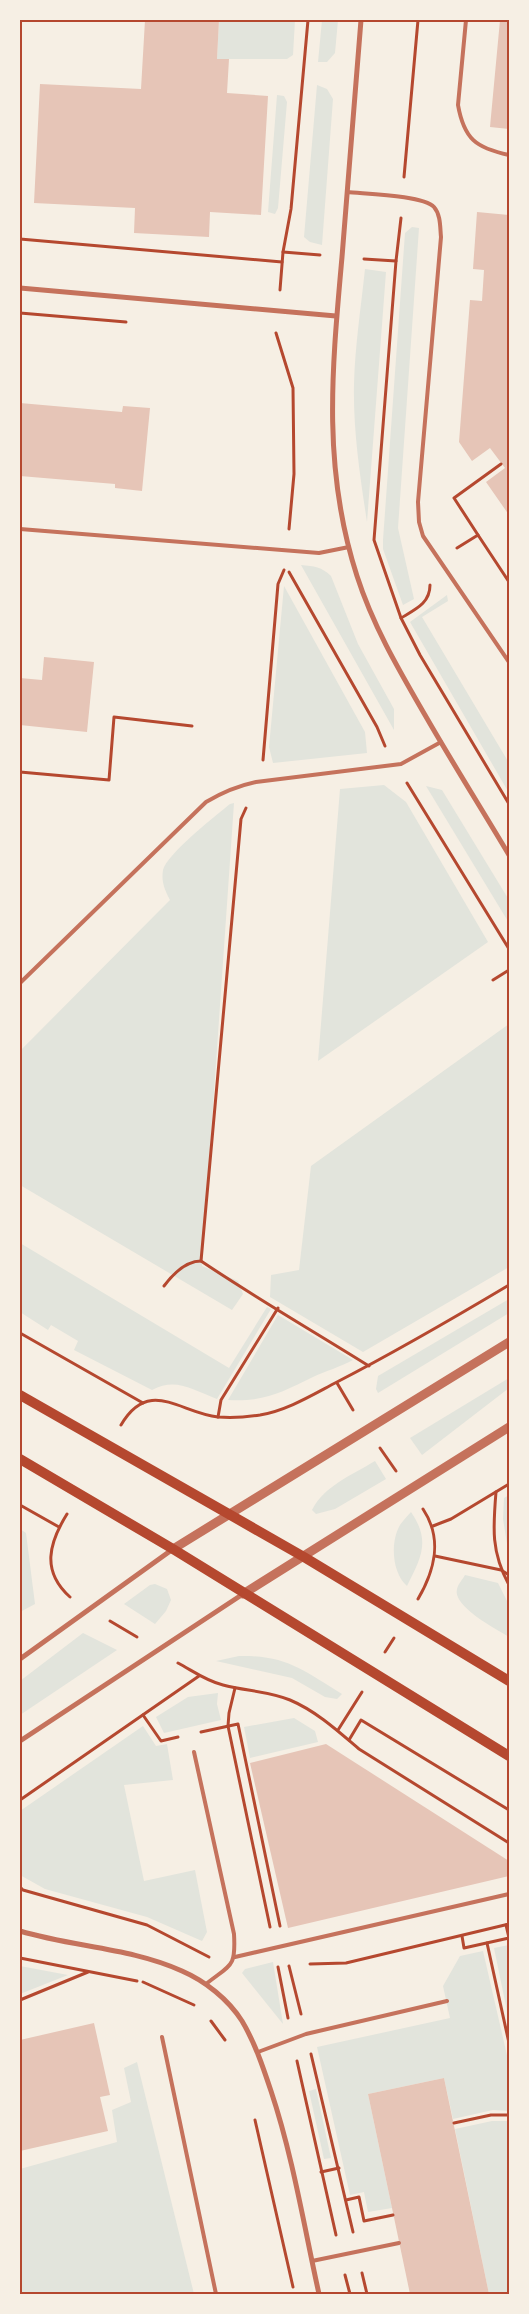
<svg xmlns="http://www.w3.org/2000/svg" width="529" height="2314" font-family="Barlow,sans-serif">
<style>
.green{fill:#e2e4dc}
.building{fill:#e6c5b7}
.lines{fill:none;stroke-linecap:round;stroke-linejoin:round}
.path{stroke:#b5482f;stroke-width:3}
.service{stroke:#c5725c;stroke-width:4}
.minor{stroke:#c5725c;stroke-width:5}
.tertiary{stroke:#c5725c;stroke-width:9}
.secondary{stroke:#b5482f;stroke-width:10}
.neatline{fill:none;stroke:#b5482f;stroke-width:2}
</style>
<rect width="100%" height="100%" fill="#f6efe4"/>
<g class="green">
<polygon points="219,20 295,20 293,55 287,59 217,59"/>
<polygon points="322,20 338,20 335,53 327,62 318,62"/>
<polygon points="317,85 327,89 333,99 322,245 310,242 304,237"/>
<polygon points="277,95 284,96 287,102 278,208 275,214 268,212"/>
<polygon points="412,227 419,228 398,528 414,599 403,605 383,549 383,540 405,233"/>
<path d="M365,269L386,272L367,522C360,476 353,430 354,384C355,346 361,307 365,269Z"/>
<path d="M301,565C314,566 322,567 331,576L358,644L394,709V730Z"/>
<polygon points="284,586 365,732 367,753 273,763 269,747"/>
<polygon points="447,595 448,601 422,617 509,763 509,793 410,622"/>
<polygon points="384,785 406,802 488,942 318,1061 340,789"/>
<polygon points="426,786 442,790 509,900 509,923"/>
<path d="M234,803L202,1266L238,1281L243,1294L232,1310L20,1185V1051L170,900C165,890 161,882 163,870C167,854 215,816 230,804Z"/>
<polygon points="509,1024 509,1267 363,1352 270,1297 271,1275 299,1270 311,1166"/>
<path d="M20,1243L229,1368L267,1307L271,1309L217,1399C193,1390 176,1377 152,1390L74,1350L78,1341L51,1325L48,1330L20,1312Z"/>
<polygon points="509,1299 509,1313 378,1393 376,1389 378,1376"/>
<path d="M278,1315L353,1360C340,1367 326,1371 313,1377C282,1392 265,1402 228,1400Z"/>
<polygon points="509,1378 509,1388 422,1455 410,1438"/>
<path d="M375,1461L386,1479L335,1509L316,1514L312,1510C324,1486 352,1475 375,1461Z"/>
<polygon points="509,1495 509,1556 503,1519 504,1498"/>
<path d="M411,1512C431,1541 421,1558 407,1586C392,1573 390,1542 400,1525C403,1521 407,1516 411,1512Z"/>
<polygon points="20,1529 26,1533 35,1604 20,1612"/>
<path d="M465,1575L498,1583L509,1605V1637C496,1629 452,1606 457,1589C458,1584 463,1579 465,1575Z"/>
<polygon points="155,1584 167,1589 171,1600 166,1611 155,1624 124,1604 150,1585"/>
<polygon points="83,1633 117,1650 20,1715 20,1681"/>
<path d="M239,1656C286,1655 303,1670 342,1694L337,1699L325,1697L292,1678L216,1661Z"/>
<polygon points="218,1693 217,1704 221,1720 164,1733 156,1717 188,1697"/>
<polygon points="294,1718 315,1731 318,1742 250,1758 244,1727"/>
<polygon points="143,1726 156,1746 167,1744 173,1780 124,1785 144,1881 195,1870 207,1932 202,1941 147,1917 45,1889 20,1875 20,1811"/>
<polygon points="509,1945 509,2021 494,1948"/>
<polygon points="483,1951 509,2064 509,2111 493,2110 453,2119 444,2078 368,2094 392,2208 368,2212 364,2192 350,2195 317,2047 450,2018 443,1986 460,1956"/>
<polygon points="273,1962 283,2024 242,1973 245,1969"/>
<polygon points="20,1966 68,1975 20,1994"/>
<polygon points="137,2062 194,2294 20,2294 20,2169 117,2142 112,2110 131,2102 124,2068"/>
<polygon points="316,2089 331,2158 324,2159 309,2091"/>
<polygon points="492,2121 509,2121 509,2294 489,2294 455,2129"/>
</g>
<g class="building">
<polygon points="145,20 219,20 217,59 229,59 227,93 268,96 261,215 210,212 209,237 134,233 135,208 34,203 40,84 141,89"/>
<polygon points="500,20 509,20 509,129 490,127"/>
<polygon points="477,212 509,215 509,515 486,482 505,468 490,448 472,461 459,442 470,300 482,301 484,270 473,269"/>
<polygon points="20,403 122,412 123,406 150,408 142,491 115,488 115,484 20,476"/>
<polygon points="44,657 94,662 87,732 20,725 20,678 42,680"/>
<polygon points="326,1744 509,1861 509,1876 288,1928 250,1763"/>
<polygon points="94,2023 110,2095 100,2097 108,2131 20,2151 20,2040"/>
<polygon points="444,2078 489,2294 410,2294 392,2208 368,2094"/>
</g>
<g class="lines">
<g class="path">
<polyline points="404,177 418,20"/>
<polyline points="20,239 282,262"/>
<polyline points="283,252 320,255"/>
<polyline points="364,259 396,261 401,218"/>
<polyline points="396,261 374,540 401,618 420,655 509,804"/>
<polyline points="280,290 283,252 291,209 308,20"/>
<polyline points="20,313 126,322"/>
<polyline points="276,333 293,388 294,474 289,529"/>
<polyline points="478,535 454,498 501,464"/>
<polyline points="457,548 478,535 509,582"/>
<polyline points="289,572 377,727 385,746"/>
<path d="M401,618C416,609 430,603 430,585"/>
<polyline points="263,760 278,584 284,570"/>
<polyline points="20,772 109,780 114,717 192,726"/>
<polyline points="407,783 509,949"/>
<path d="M246,808L241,819L201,1261C256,1298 313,1331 369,1366"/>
<polyline points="493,980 509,970"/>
<path d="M164,1286C173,1274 185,1261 201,1261"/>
<polyline points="20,1333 143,1403"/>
<polyline points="337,1383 353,1410"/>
<polyline points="218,1417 221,1400 278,1308"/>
<path d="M121,1425C149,1377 180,1413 218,1417C231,1418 247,1417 260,1415C288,1410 312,1395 337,1382C395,1352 452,1319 509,1285"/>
<polyline points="380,1448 396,1471"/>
<path d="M496,1492C493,1528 491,1552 509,1585"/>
<polyline points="20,1505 59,1527"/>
<path d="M67,1514C49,1543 41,1571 70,1597"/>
<polyline points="433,1526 451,1519 509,1484"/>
<polyline points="435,1556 501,1570 509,1575"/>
<path d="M418,1599C435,1570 443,1539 423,1509"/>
<polyline points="110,1621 137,1637"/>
<polyline points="385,1652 394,1638"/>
<path d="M178,1663C193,1671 206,1681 223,1685C245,1691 269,1691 290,1700C316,1711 338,1731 359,1749L509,1843"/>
<polyline points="235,1688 229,1713 228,1726 270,1927"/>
<polyline points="143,1715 161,1741 178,1737"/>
<polyline points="338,1730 362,1692"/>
<polyline points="201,1732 238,1724 280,1926"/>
<polyline points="349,1740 361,1720 509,1810"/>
<polyline points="20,1800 199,1676"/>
<polyline points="20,1887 23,1890 147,1925 209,1957"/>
<polyline points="462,1936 464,1948 509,1938 506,1925"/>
<polyline points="487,1943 509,2043"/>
<polyline points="20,1958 137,1981"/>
<polyline points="310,1964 346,1963 509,1924"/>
<polyline points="289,1966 301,2014"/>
<polyline points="278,1967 288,2018"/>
<polyline points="143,1982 194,2005"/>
<polyline points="20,2000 88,1972"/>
<polyline points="211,2021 225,2040"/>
<polyline points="311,2054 353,2232"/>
<polyline points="297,2061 336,2235"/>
<polyline points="255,2120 293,2287"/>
<polyline points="454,2123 491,2115 509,2115"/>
<polyline points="321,2172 339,2168"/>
<polyline points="346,2200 359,2197 364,2221 393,2215"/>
<polyline points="362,2273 367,2294"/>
<polyline points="345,2275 350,2294"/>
</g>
<g class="service">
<path d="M466,20L458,105C464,139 476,148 509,155"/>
<path d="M347,192C365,194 423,195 434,207C441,215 440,228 441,237L418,502L419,522L423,536L509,662"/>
<polyline points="20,529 319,553 349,547"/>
<path d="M20,983L206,802C223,792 237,786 256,782L401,764L441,742"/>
<path d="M194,1752L234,1934C236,1968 231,1964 206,1984"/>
<polyline points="235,1957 509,1894"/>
<polyline points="162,2037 216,2294"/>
<polyline points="258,2052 306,2034 447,2001"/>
<polyline points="312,2261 399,2243"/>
</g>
<g class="minor">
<path d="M361,20C355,99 349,178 342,257C332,369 322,468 357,576C373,626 399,670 425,715C452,762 481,808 509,855"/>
<polyline points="20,288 336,316"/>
<polyline points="20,1659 173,1549"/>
<polyline points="20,1741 243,1594"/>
<path d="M20,1931C73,1947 132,1948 182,1971C205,1981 228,1999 242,2021C255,2043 263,2067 271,2091C293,2157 304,2226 319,2294"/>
</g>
<g class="tertiary">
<polyline points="173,1549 509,1342"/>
<polyline points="243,1594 509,1427"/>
</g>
<g class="secondary">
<polyline points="20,1395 304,1557 509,1681"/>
<polyline points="20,1459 173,1549 509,1756"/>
</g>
</g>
<rect width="529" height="2314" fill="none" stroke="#f6efe4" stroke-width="42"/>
<rect x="21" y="21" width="487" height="2272" class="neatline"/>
</svg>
